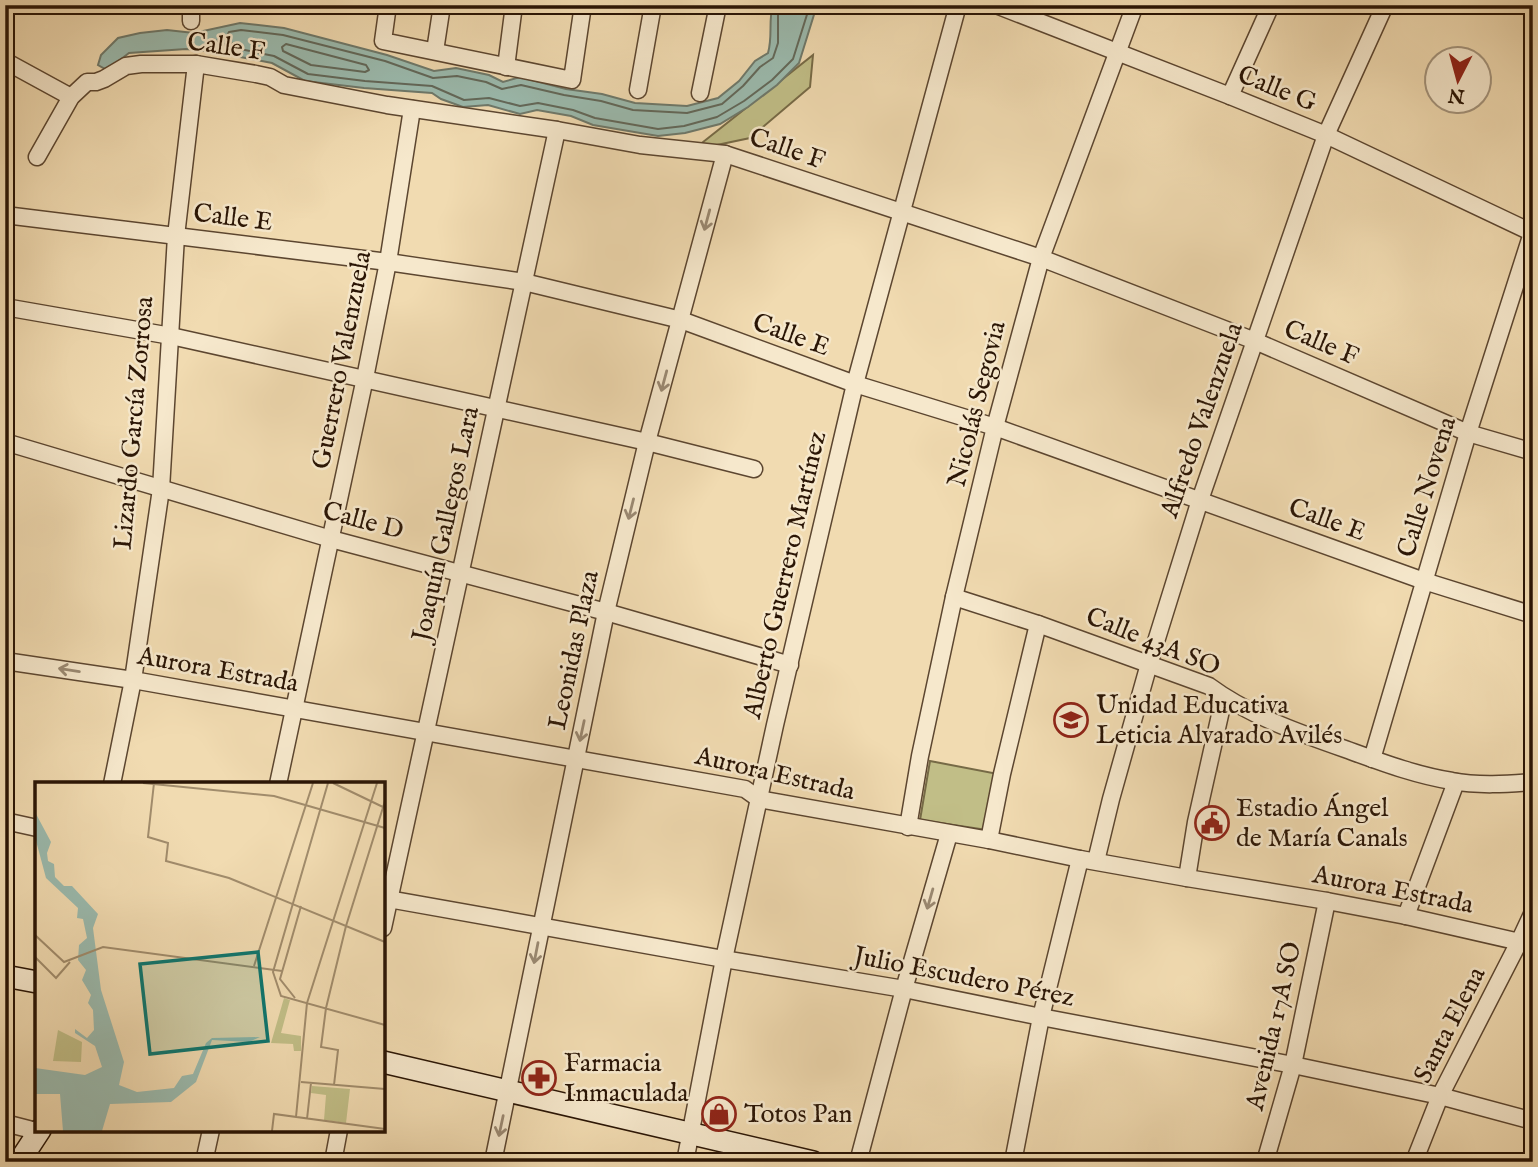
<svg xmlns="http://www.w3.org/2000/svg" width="1538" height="1167" font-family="'IM FELL English',serif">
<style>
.green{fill:#c1be87;stroke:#766a46;stroke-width:2}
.water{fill:#9bbbaf;stroke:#6e796b;stroke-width:2}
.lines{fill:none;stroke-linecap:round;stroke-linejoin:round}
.shore{stroke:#62685a;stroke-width:2}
.street-casing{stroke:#5c4630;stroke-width:19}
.secondary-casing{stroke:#2a1505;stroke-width:24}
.street{stroke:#f6e8cc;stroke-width:16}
.secondary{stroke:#f6e8cc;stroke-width:21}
.oneway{stroke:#9a8972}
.labels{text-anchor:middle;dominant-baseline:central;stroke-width:5;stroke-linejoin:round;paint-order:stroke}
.street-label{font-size:26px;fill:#2a1505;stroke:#f6e8cc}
.poi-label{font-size:26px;fill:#2a1505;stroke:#f6e8cc;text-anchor:start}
.inset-road{fill:none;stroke:#a18c6c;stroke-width:2}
.view{fill:#0f766e;fill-opacity:0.15;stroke:#0f766e;stroke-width:3.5}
.inset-edge{fill:none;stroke:#2a1505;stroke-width:3.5}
</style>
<rect width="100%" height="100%" fill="#f1dbb1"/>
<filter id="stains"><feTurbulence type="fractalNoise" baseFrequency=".00286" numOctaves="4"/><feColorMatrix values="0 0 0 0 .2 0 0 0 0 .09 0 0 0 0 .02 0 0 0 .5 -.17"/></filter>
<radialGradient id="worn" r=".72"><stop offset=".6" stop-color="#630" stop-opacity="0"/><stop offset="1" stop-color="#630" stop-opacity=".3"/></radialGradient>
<g class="green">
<polygon points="813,55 810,87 750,138 693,150"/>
<polygon points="930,761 998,774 987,830 920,820"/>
</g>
<path class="water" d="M773,5H817L799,63L777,85L748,107L720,124L685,133L658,136L593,125L571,116L537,110L520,114L488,105L463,107L441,99L432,93L364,88L305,81L272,63L230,55L224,44L213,39L203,51L186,49L129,53L107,70L98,65L101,55L118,38L140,33L167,30L194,33L240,23L284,28L387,55L434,71L456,68L489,75L503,82L520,77L566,89L602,94L635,103L687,106L718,98L739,81L755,61L768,53C773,36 768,20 773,5Z"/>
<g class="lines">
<g class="shore">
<polyline points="779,5 778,14 778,43 773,58 760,67 743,86 722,104 687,113 633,110 601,101 564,95 521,85 502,89 486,82 457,76 433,78 385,61 283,35 241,30 229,32 227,36 235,48 274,56 308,74 365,81 432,86 464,100 489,98 520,106 538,103 573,110 595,118 658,129 684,126 717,117 744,101 772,80 793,59 810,5"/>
<polygon points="286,44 366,65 369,70 365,72 311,65 283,51 282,47"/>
</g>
<g class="street-casing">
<g id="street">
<polyline points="191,5 191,21"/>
<polyline points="388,5 383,41 572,80 583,5"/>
<polyline points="996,5 1230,96 1326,135 1533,233"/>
<polyline points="5,13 10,5"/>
<polyline points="435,51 442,5"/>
<polyline points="5,61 71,97"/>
<polyline points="506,67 514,5"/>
<polyline points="638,90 653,5"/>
<polyline points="700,93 718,5"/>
<polyline points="1230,96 1271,5"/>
<polyline points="37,157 71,97 87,82 96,82 104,79 126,66 141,64 196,64 256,74 270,77 284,85 387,105 557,130 640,145 725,154 1041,258 1255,341 1468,433 1533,452"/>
<polyline points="5,215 388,262 524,282 681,320 855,384 995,427 1424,581 1533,615"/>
<polyline points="5,307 171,336 647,442 754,469"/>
<polyline points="5,442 331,539 606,612 790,665"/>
<path d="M954,597L1038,624L1209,686C1248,715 1299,733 1345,749C1381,762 1415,775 1452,781C1478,786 1507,784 1533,782"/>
<polyline points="5,661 133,680 745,789 759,799 989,840 1080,859 1187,878 1327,901 1406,916 1533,945"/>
<polyline points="1372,759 1468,433 1533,230"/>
<polyline points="112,784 133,680 161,489 176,236 196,64"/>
<polyline points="278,784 365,378 388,262 412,109"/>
<polyline points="5,821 37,828"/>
<polyline points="908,827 920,756 954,597 995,427 1041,258 1135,5"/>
<polyline points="989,840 1002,774 1038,624"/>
<polyline points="1096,861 1111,799 1149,664 1200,500 1326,135 1385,5"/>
<polyline points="1187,878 1196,822 1224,697"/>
<polyline points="383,898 724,959 904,989 1041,1017 1293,1065 1440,1096 1533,1121"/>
<polyline points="1406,916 1456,782"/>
<polyline points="383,928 557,130"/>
<polyline points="5,1123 40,1132"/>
<polyline points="204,1162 211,1130"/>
<polyline points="333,1162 339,1130"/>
<polyline points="493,1162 606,612 647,442 725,154"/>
<polyline points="685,1162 724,959 775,725 855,384 958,5"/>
<polyline points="858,1162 904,989 949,834"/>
<polyline points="1013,1162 1041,1017 1080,859"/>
<polyline points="1265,1162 1293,1065 1327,901"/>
<polyline points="1414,1162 1440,1096 1519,942 1533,912"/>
</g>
</g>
<g class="secondary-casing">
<g id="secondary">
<polyline points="5,976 37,982"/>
<polyline points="383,1062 813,1162"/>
<polyline points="19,1162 40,1130"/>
</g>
</g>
<use href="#street" class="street"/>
<use href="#secondary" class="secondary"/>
</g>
<defs><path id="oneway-shaft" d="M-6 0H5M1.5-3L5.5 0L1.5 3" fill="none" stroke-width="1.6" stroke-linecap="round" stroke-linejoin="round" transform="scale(1.75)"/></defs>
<g class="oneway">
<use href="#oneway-shaft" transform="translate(707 220) rotate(105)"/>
<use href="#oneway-shaft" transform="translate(664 381) rotate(105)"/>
<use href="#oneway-shaft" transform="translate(631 509) rotate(104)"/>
<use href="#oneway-shaft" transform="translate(69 670) rotate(-171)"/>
<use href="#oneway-shaft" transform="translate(582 731) rotate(102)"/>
<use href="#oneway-shaft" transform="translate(930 899) rotate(106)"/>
<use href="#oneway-shaft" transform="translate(536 953) rotate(101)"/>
<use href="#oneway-shaft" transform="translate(501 1126) rotate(102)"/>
</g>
<defs>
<g id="school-ring" transform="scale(1.75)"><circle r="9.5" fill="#f6e8cc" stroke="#8f2418" stroke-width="1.5"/><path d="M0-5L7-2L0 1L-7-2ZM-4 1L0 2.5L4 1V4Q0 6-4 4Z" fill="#8f2418"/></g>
<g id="civic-ring" transform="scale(1.75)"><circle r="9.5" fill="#f6e8cc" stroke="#8f2418" stroke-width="1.5"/><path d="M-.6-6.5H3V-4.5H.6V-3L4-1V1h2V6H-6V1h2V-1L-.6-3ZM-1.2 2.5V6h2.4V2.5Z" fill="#8f2418"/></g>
<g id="pharmacy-ring" transform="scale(1.75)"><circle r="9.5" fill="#f6e8cc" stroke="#8f2418" stroke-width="1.5"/><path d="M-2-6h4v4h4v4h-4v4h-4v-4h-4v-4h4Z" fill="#8f2418"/></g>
<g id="shop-ring" transform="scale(1.75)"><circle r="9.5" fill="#f6e8cc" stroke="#8f2418" stroke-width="1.5"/><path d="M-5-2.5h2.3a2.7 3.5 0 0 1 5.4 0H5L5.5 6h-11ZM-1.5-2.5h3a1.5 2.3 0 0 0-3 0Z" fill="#8f2418"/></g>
</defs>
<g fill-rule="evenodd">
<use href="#school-ring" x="1071" y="720"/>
<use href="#civic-ring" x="1212" y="823"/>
<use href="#pharmacy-ring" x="539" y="1078"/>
<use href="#shop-ring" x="719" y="1114"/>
</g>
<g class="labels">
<g class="street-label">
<text transform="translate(226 47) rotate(8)">Calle F</text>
<text transform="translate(1277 89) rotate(22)">Calle G</text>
<text transform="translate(787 149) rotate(19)">Calle F</text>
<text transform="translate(233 218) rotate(7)">Calle E</text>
<text transform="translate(791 335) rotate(20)">Calle E</text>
<text transform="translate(1321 343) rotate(23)">Calle F</text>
<text transform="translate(342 360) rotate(-79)">Guerrero Valenzuela</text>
<text transform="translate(977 404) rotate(-76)">Nicolás Segovia</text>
<text transform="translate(1202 420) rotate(-71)">Alfredo Valenzuela</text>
<text transform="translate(134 423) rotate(-85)">Lizardo García Zorrosa</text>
<text transform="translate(1427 487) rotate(-73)">Calle Novena</text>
<text transform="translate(1327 520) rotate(20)">Calle E</text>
<text transform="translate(363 521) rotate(15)">Calle D</text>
<text transform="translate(446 524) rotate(-78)">Joaquín Gallegos Lara</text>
<text transform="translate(785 575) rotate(-77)">Alberto Guerrero Martínez</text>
<text transform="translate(1153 642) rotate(22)">Calle 43A SO</text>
<text transform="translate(574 650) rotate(-78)">Leonidas Plaza</text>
<text transform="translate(218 670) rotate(10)">Aurora Estrada</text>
<text transform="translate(775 774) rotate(13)">Aurora Estrada</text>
<text transform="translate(1393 890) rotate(11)">Aurora Estrada</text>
<text transform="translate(964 977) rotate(11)">Julio Escudero Pérez</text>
<text transform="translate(1450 1025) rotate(-63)">Santa Elena</text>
<text transform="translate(1274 1026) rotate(-77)">Avenida 17A SO</text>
</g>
<g class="poi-label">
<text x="1096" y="705">Unidad Educativa<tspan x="1096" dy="30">Leticia Alvarado Avilés</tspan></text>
<text x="1236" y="808">Estadio Ángel<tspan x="1236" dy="30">de María Canals</tspan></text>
<text x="564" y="1063">Farmacia<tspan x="564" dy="30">Inmaculada</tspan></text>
<text x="744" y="1114">Totos Pan</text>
</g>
</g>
<g transform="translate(35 782)">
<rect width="350" height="350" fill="#f1dbb1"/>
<path d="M249,216L255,218L246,251L266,254V269H259L258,262L236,261ZM23,248L47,260L46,280L18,279ZM277,304L315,307L311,341L289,338L291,313L276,311Z" fill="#c1be87"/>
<path d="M0,30L16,60L12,71L13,79L19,82L20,95L29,104H37L63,132L58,146L66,208L89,280L84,303L102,310L139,306L147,294L158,292L171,261L177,256L225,255L214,260L177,258L161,300L136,320L75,322L67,349H28L25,312H0V286L50,293L67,285L60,264L40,251V247L52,256L59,248L58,228L53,221L56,213L47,198L51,188L43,178L44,163L52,156L48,137L42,136L43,126L11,96L0,55Z" fill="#9bbbaf"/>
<path class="inset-road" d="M108,1L239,14L350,46M119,1L113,55L133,61L131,79L194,96L350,160M293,1L238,190L246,214L350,243M298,1L348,25M0,153L29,180L68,165L247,189M0,175L21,196L35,180M219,184L278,1M260,216L245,197L266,124M272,221L342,1M291,226L286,265L303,268L299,303M291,226L311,144L350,19M266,300L350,307M261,335L272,221M272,337L276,301M237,349L239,332L350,347"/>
<path class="view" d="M223,170L233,259L115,272L105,182Z"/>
<rect width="350" height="350" class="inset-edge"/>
</g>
<rect width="1538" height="1167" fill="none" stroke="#f1dbb1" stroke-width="28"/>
<rect x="7" y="7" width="1524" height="1153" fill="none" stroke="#2a1505" stroke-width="3.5"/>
<rect x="14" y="14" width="1510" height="1139" fill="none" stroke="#2a1505" stroke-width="2"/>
<g transform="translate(1458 80) rotate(186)"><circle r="33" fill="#f6e8cc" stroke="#a4947c" stroke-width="2"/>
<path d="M0-5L12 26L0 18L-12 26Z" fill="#8f2418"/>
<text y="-10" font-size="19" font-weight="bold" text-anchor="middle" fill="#2a1505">N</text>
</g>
<rect width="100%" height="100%" filter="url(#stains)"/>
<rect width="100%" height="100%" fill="url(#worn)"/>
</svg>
